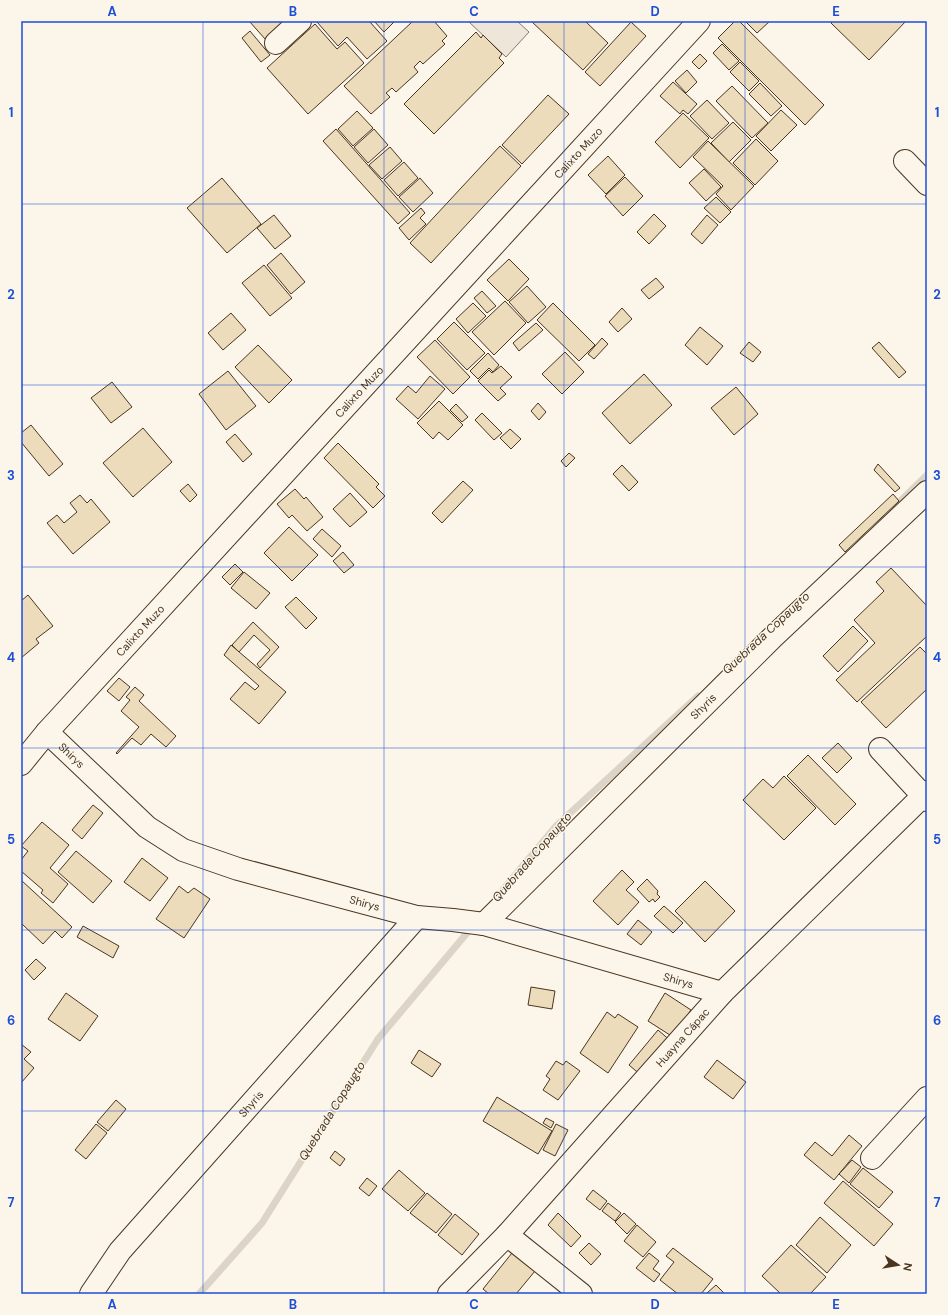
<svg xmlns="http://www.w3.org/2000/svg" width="948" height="1315" font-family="'DM Sans',sans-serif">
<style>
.green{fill:#ede6d9;stroke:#887966}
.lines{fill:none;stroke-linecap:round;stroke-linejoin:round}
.stream{stroke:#dcd4c6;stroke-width:7}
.building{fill:#ecdcbc;stroke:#4a3520}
.minor-casing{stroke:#4a3520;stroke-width:24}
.minor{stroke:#fbf6e9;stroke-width:22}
.grid{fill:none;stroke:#1d4ed8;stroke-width:1;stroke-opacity:0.55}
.labels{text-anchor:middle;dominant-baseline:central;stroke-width:3;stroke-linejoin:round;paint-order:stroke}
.street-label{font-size:11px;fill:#4a3520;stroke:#fbf6e9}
.water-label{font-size:12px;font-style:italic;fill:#4a3520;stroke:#fbf6e9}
.neatline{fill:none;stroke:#1d4ed8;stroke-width:1.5}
.grid-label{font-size:13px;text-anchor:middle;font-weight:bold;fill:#1d4ed8}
</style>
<rect width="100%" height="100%" fill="#fbf6e9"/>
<polygon class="green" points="468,21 517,21 529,32 506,57"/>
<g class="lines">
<g class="stream">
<polyline points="883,518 927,475"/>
<polyline points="497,897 557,825 698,696"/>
<polyline points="199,1294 262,1223 378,1039 472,927"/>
</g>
</g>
<g class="building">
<polygon points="249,21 286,21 266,40"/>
<polygon points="318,21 369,21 387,41 367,59 347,37 338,46 317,22"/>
<polygon points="374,21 395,21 384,32"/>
<polygon points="413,21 434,21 447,36 442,41 445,44 423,64 420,61 414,67 418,72 396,92 392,88 386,93 390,97 371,114 344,86"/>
<polygon points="531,21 585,21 608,43 583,70"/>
<polygon points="735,21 739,21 824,105 805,125 718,38"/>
<polygon points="745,21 770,21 757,33"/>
<polygon points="832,21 906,21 869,60 831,23"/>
<polygon points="631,22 646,36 600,86 585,72"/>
<polygon points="315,24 337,49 345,42 364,63 308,114 267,68"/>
<polygon points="250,31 270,55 261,62 242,38"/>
<polygon points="476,32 481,38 483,35 502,54 499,58 504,63 434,134 404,104"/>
<polygon points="722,44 739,61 729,70 713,53"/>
<polygon points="700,54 707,61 699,69 692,62"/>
<polygon points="740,62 759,81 749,91 730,72"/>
<polygon points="687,70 697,82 686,93 675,81"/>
<polygon points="673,82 697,104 688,114 683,110 680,114 660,96"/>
<polygon points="760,83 782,106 771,116 749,94"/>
<polygon points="732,86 768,123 752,138 716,101"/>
<polygon points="548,95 569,114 522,164 502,145"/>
<polygon points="707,100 729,123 712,139 690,116"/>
<polygon points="781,110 797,125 771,151 756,136"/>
<polygon points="357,111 373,128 353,146 338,129"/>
<polygon points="683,113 709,138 680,168 655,142"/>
<polygon points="733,122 751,140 729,162 711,143"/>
<polygon points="336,129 410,213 398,224 323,141"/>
<polygon points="374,129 388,145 368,163 354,147"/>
<polygon points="756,139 778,161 755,185 733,163"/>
<polygon points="708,141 754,186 731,210 716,194 723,186 693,157"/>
<polygon points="500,146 521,166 431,263 410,243"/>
<polygon points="390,147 402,161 382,179 369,165"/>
<polygon points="608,156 625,175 606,194 588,175"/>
<polygon points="404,162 418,178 398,196 384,180"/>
<polygon points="704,169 721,187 706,201 689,183"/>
<polygon points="625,177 643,196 623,216 605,196"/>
<polygon points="222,178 261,224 227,253 187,208"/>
<polygon points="420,178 433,193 413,212 399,197"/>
<polygon points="716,197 731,212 720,223 704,208"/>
<polygon points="421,208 425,213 420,218 426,224 409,240 399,228"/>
<polygon points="654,214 666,226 649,244 637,232"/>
<polygon points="274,215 291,236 275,249 257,228"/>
<polygon points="707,215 718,225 702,244 691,234"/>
<polygon points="281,253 305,282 291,294 267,265"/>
<polygon points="509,259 529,279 508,301 487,280"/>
<polygon points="264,265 292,298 270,316 242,283"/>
<polygon points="656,278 664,287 649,299 641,290"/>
<polygon points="527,286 546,307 528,323 509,302"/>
<polygon points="482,291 496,306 487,313 474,298"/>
<polygon points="505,301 526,323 494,355 472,332"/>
<polygon points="473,303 486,316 468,333 456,319"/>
<polygon points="553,303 595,345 579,361 537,320"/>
<polygon points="622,308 632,319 618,332 609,322"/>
<polygon points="231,313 246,330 223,350 208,333"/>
<polygon points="454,322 485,353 467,370 437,339"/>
<polygon points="536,323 543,330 519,351 513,343"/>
<polygon points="700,327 723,346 707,365 685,345"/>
<polygon points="602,338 608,344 594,359 588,354"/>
<polygon points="435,340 470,377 453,394 417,357"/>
<polygon points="749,342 761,352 753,362 740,353"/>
<polygon points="879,342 906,372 899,378 872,348"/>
<polygon points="258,345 292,380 269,403 235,367"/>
<polygon points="565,352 584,372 562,394 542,374"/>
<polygon points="488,353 499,365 493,372 489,368 478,379 470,371"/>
<polygon points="501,366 512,377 500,388 506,394 498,401 478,381 489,370 492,373"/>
<polygon points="228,371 256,406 226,430 199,394"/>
<polygon points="644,374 672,405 630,444 602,413"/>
<polygon points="430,376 445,389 418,419 396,399 408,386 416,393"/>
<polygon points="112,382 132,407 111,423 91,398"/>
<polygon points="736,387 758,414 734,435 711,408"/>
<polygon points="439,401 463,425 448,440 439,432 433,439 417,423"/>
<polygon points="538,403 546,412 539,420 531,411"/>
<polygon points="456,404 468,417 462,422 450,410"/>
<polygon points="482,413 502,433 494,440 475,420"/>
<polygon points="31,425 63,464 49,476 21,442 21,433"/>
<polygon points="143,428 172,462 133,497 103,463"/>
<polygon points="510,429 521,439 511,449 500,438"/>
<polygon points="235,434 252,454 243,462 226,442"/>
<polygon points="338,443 379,484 376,487 385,496 373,508 324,458"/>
<polygon points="569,453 575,458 566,467 561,461"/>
<polygon points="878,464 900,488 895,492 874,470"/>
<polygon points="622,465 638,482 629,491 613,474"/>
<polygon points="463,481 473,490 442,523 432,513"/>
<polygon points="188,484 197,495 190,502 180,491"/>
<polygon points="295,489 304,499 306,497 323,517 307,531 292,515 289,518 277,504"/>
<polygon points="350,493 367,512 350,527 333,509"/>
<polygon points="893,494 899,501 845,552 839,545"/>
<polygon points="80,495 87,503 91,499 110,522 73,554 47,523 57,515 64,523 77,512 70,503"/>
<polygon points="289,527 318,555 292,581 264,553"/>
<polygon points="322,529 341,546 332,557 313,539"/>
<polygon points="343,552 354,565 344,573 333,561"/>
<polygon points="235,564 243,572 230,585 222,577"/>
<polygon points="891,568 927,606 927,636 857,702 836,680 875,643 854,620 884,591 876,582"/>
<polygon points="244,572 270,593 256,609 231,588"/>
<polygon points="28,595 53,626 36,639 39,643 21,658 21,601"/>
<polygon points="296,597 317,618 306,629 285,607"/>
<polygon points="253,622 279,647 260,668 257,664 270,650 254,635 239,652 232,645"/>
<polygon points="853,626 868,641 838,672 823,656"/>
<polygon points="231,645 286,692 259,724 230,699 245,682 255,690 259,686 224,655"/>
<polygon points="920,647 927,654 927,689 886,728 861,702"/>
<polygon points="119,678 130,687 119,701 107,691"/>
<polygon points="135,687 144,695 139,701 176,736 166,747 151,734 141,745 132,738 117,754 116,753 139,727 121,711 130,700 126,697"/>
<polygon points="838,743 852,758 837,773 822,758"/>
<polygon points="808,755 856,804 835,825 787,776"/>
<polygon points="784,776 816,808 784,840 743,800 763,779 773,788"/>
<polygon points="93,805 103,813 82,839 72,830"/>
<polygon points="42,822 69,845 50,868 68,884 53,903 41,893 43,890 21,871 21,860 28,851 21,846"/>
<polygon points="76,851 112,881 93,903 58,872"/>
<polygon points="142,858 168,878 150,901 124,882"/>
<polygon points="622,870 634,882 626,890 639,902 618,925 593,901"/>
<polygon points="647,879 658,891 657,894 660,897 655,902 653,899 649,902 637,889"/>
<polygon points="21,880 72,927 62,938 55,931 43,944 21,923"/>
<polygon points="705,881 735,911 705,942 675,911"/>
<polygon points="179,886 188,893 194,888 210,899 184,938 156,919"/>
<polygon points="664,906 683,923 673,933 654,916"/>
<polygon points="638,920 652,932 641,945 627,934"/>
<polygon points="83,926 119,946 113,958 77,937"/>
<polygon points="36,959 46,968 34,980 25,970"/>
<polygon points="531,987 555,991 552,1009 528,1005"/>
<polygon points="66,993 98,1016 80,1041 48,1019"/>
<polygon points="665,993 691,1010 673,1037 648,1021"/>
<polygon points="607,1012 615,1018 618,1014 638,1027 608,1073 580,1053"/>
<polygon points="658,1030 672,1042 643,1077 629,1065"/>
<polygon points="21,1044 31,1052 24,1059 34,1068 21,1083"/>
<polygon points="419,1050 441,1064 432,1077 411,1063"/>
<polygon points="717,1060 746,1082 733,1099 704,1077"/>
<polygon points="556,1061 563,1065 566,1061 580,1071 558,1100 543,1090 550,1079 546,1076"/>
<polygon points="497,1097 552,1131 538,1154 483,1121"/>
<polygon points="116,1100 126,1109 108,1131 97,1122"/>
<polygon points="546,1118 554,1122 551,1128 543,1123"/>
<polygon points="96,1124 107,1133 86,1159 75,1150"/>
<polygon points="556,1124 568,1130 555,1156 543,1150"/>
<polygon points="849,1135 862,1146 834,1180 804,1155 815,1142 832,1156"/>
<polygon points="335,1151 345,1159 340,1166 330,1158"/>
<polygon points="852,1160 861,1167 849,1183 839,1174"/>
<polygon points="863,1168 893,1192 879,1208 850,1184"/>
<polygon points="399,1170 425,1193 408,1211 382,1189"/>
<polygon points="367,1178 377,1186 369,1196 359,1188"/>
<polygon points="843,1181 893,1224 874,1246 824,1203"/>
<polygon points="593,1190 607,1201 600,1210 586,1199"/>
<polygon points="427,1193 452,1214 436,1233 410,1213"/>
<polygon points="608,1203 621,1213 615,1221 602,1211"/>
<polygon points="558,1213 581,1236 571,1247 548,1225"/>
<polygon points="624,1213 636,1224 627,1234 615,1222"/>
<polygon points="455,1214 479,1234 462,1255 438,1235"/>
<polygon points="820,1217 851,1245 827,1273 796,1245"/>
<polygon points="637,1225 656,1242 643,1257 624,1241"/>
<polygon points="589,1243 601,1254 591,1265 579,1253"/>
<polygon points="791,1245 826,1277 810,1294 781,1294 762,1276"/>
<polygon points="673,1248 713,1279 701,1294 678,1294 660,1280 674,1262 666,1256"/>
<polygon points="512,1253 535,1271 516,1294 489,1294 483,1289"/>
<polygon points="649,1253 659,1261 653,1269 660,1274 654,1282 636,1268"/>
<polygon points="716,1285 724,1293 723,1294 709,1294 707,1293"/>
</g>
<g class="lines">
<g class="minor-casing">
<g id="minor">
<polyline points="276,43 300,21"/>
<polyline points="905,161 927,184"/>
<path id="s1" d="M47,732L147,827L183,850L238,869L417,917L453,920L484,924L722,993"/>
<polyline points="880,749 927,800"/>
<path id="s2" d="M21,764L47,732L699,21"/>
<path id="s3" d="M484,924L774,636L927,492"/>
<polyline points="872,1158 927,1098"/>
<polyline points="507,1235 581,1294"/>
<path id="s4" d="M91,1294L120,1251L417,917"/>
<path id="s5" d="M449,1294L507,1235L722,993L927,792"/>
</g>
</g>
<use href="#minor" class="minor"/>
</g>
<path class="grid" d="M203,21V1294M384,21V1294M564,21V1294M745,21V1294M21,204H927M21,385H927M21,567H927M21,748H927M21,930H927M21,1111H927"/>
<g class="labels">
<g class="street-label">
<text stroke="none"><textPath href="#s2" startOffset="827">Calixto Muzo</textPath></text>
<text stroke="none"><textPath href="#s2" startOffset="503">Calixto Muzo</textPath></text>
<text stroke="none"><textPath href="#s2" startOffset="179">Calixto Muzo</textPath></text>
<text stroke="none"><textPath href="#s3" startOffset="309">Shyris</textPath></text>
<text stroke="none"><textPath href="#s1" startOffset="34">Shirys</textPath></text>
<text stroke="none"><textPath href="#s1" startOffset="370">Shirys</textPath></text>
<text stroke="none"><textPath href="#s1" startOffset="694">Shirys</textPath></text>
<text stroke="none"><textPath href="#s5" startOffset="347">Huayna Cápac</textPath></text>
<text stroke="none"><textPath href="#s4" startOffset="249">Shyris</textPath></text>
</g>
<g class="water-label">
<text transform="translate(766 633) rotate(-43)">Quebrada Copaugto</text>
<text transform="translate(532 857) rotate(-49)">Quebrada Copaugto</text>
<text transform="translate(332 1111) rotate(-58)">Quebrada Copaugto</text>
</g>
</g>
<rect width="948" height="1315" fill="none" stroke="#fbf6e9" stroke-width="44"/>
<g transform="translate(898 1265) rotate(102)" stroke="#fbf6e9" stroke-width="3" paint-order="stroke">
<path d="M0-3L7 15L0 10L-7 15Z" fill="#4a3520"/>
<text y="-6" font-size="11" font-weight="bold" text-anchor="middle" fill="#4a3520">N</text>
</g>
<rect x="22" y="22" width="904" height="1271" class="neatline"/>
<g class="grid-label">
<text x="112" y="16">A</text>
<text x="293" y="16">B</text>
<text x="474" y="16">C</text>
<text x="655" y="16">D</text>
<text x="836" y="16">E</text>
<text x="11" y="117">1</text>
<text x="937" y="117">1</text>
<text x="11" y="299">2</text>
<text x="937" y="299">2</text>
<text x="11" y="480">3</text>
<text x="937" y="480">3</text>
<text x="11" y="662">4</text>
<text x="937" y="662">4</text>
<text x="11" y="844">5</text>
<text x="937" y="844">5</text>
<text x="11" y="1025">6</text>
<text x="937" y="1025">6</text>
<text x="11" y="1207">7</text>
<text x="937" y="1207">7</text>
<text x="112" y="1309">A</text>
<text x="293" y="1309">B</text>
<text x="474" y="1309">C</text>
<text x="655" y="1309">D</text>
<text x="836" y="1309">E</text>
</g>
</svg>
